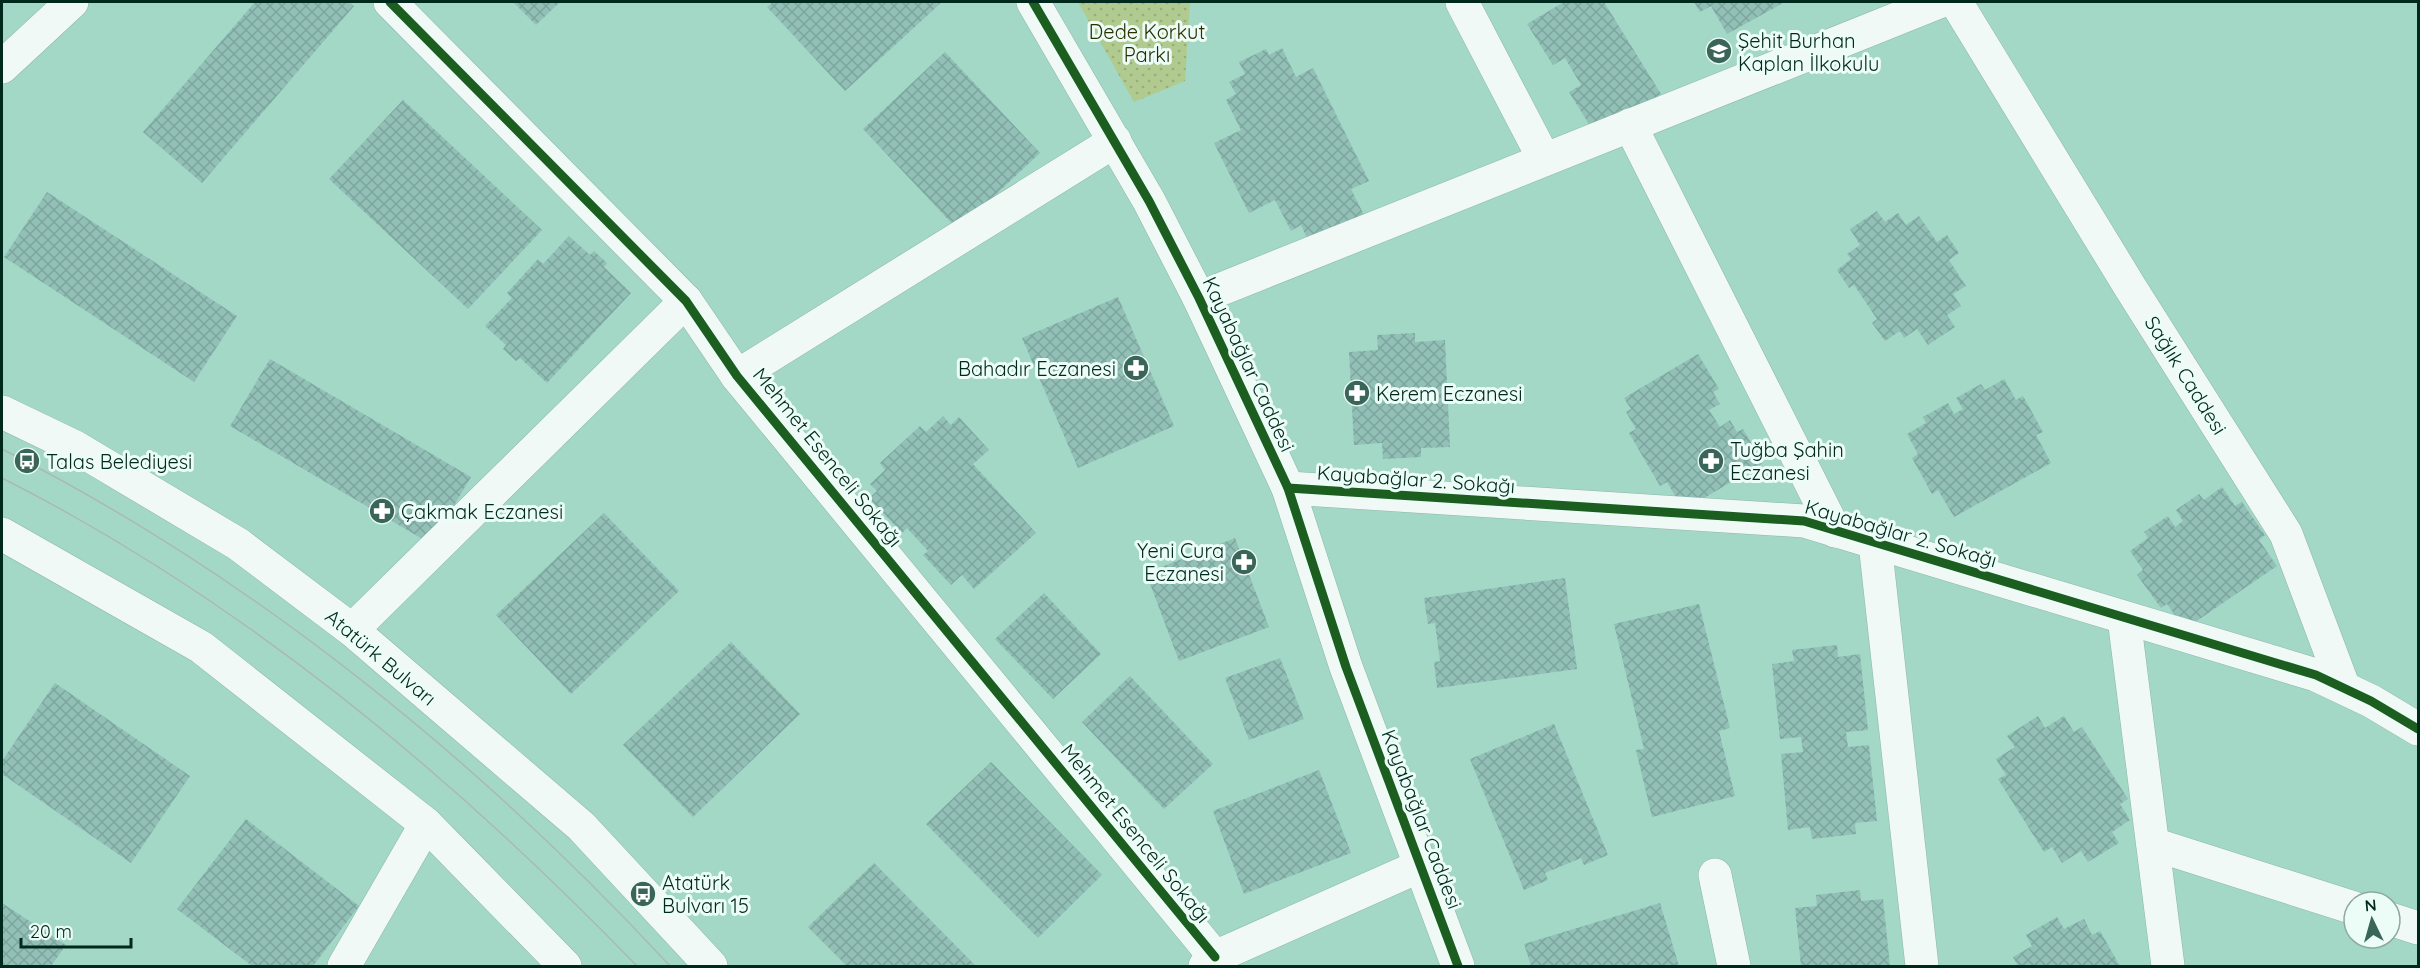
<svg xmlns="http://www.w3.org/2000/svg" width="2420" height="968" font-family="Quicksand,sans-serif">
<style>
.green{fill:url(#green-dots)}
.building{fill:url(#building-cross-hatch)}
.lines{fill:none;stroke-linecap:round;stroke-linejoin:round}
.minor-casing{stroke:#8cb6a9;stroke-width:34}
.primary-casing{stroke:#8cb6a9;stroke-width:34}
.minor{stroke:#f1f9f7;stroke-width:33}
.primary{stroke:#f1f9f7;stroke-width:33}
.tram{stroke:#abb9b4;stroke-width:1.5}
.cycleway-casing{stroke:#ecfdf7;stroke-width:13}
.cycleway{stroke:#1b5e20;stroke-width:9}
.labels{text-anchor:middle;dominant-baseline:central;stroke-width:6;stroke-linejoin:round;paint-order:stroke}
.park-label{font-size:20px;fill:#2d2e00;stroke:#ecfdf7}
.poi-label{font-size:20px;fill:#00291e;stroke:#ecfdf7;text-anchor:start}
.street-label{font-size:20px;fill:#00291e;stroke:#ecfdf7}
</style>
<defs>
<pattern id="green-dots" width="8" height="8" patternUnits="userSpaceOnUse" patternTransform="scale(1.5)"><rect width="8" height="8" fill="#b0ca8f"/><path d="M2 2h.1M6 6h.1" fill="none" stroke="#96ae7b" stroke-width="1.8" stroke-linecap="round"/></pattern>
<pattern id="building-cross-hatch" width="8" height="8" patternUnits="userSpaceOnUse" patternTransform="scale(1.5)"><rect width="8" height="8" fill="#92c0b7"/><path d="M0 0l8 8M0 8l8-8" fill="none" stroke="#7ca59d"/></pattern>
</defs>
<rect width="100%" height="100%" fill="#a3d8c7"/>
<polygon class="green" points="1078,2 1190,2 1185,81 1134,102"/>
<g class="building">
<polygon points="255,2 348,2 354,6 202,183 143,132"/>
<polygon points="513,2 560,2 536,25"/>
<polygon points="773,2 942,2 845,91 767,7"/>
<polygon points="1564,2 1604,2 1661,94 1595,134 1569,92 1581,85 1565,58 1553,65 1527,24"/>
<polygon points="1694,2 1785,2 1727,34 1711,6 1700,12"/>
<polygon points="1282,48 1296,77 1313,68 1369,181 1351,189 1365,217 1307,238 1301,225 1291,231 1275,200 1249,213 1214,143 1241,130 1226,100 1236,94 1229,82 1245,74 1239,62 1266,49 1269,55"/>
<polygon points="945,52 1040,153 958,230 863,129"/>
<polygon points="403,100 542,230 468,309 329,179"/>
<polygon points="47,192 237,316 194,382 4,257"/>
<polygon points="1877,211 1885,222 1898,213 1906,225 1919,216 1937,242 1947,235 1959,253 1949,260 1966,286 1953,294 1961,306 1947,315 1955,327 1928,345 1917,329 1904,338 1900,331 1885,341 1872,323 1877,319 1854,285 1849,288 1837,270 1851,259 1847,254 1860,245 1850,229"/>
<polygon points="569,236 590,255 594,251 607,263 604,267 631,293 547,383 520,358 516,361 503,349 506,345 485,326 512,298 507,293 538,259 543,264"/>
<polygon points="1118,297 1174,426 1078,468 1022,338"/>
<polygon points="1415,333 1415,342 1445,340 1450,447 1421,448 1421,457 1383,459 1382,443 1354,445 1349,352 1378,350 1377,335"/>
<polygon points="1698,354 1719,389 1713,392 1720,404 1709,410 1720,427 1730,420 1737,432 1743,429 1763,463 1689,507 1682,496 1677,499 1667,482 1660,486 1629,433 1636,429 1626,412 1631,409 1624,398"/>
<polygon points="270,359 471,477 431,544 230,426"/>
<polygon points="2004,379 2016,400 2023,396 2043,432 2036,435 2051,463 1954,517 1938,490 1932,494 1912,458 1918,454 1907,434 1926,423 1923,417 1948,403 1954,414 1963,409 1956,398 1981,384 1985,390"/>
<polygon points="943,416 951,425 959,417 989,450 973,464 1036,533 974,589 962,575 951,585 923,555 928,551 907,528 902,533 869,498 877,491 870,484 885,470 880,463 920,426 926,432"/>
<polygon points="2222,487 2235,506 2242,502 2265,535 2259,540 2277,566 2185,629 2167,604 2161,608 2137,575 2143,570 2130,551 2148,538 2144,532 2168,516 2175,527 2183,521 2176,510 2199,494 2204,500"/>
<polygon points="604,513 679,591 571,694 496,615"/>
<polygon points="1235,538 1269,627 1179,661 1146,573"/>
<polygon points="1565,578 1577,669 1437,688 1434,662 1440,661 1435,623 1428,624 1424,598"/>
<polygon points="1044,593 1101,654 1053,699 995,639"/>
<polygon points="1699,604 1730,728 1719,731 1735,796 1652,817 1636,750 1644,749 1614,624"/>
<polygon points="731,642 800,714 693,817 623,745"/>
<polygon points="1837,645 1838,657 1860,654 1868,730 1846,732 1848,747 1869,745 1877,821 1855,823 1856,834 1812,839 1810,827 1788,830 1781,754 1803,752 1801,737 1780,739 1772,664 1794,661 1792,650"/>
<polygon points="1280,658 1304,719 1249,740 1225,678"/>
<polygon points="1130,676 1213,764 1164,809 1082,722"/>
<polygon points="55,683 190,776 131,863 2,774 2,761"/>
<polygon points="2038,716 2045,728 2064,716 2074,732 2082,727 2128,799 2120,804 2130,820 2112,832 2119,843 2088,862 2081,851 2062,863 2052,847 2044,852 1998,779 2006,775 1996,759 2015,747 2007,736"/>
<polygon points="1554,724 1608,855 1584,865 1581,858 1545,873 1548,880 1524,890 1470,759"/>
<polygon points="991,762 1102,875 1038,938 926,824"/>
<polygon points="1319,770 1351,853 1244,894 1213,811"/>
<polygon points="246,819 359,906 313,966 252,966 177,909"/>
<polygon points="874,863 976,966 847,966 808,927"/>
<polygon points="1860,890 1861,901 1883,899 1890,966 1801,966 1795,908 1817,906 1816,895"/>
<polygon points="2,903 66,945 51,966 2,966"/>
<polygon points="1660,903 1679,966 1531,966 1524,944"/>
<polygon points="2057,917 2064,929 2084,919 2092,935 2100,931 2120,966 2018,966 2013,957 2032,946 2026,935"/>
</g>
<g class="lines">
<g class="minor-casing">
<g id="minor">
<polyline points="390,2 686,301 737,376 1215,957"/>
<polyline points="1033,2 1149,201 1199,298 1288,488 1346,667 1458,966"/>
<polyline points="1462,2 1544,159"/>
<polyline points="1956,2 2130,287 2286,534 2344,688"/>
<polyline points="1630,125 1835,531"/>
<polyline points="1199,298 1939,2"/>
<polyline points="737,376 1115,141"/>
<polyline points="1288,488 1804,521 2316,675 2371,701 2418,729"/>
<polyline points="1875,543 1922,966"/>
<polyline points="2124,618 2168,966"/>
<polyline points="352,630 686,301"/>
<polyline points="2153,844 2354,908"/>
<polyline points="1715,875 1734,966"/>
<polyline points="2390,919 2418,928"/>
<polyline points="344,966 426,824"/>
<polyline points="1205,966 1215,957 1420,866"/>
</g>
</g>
<g class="primary-casing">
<g id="primary">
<polyline points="2,67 72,2"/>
<polyline points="2,412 75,447 238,544 352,630 581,826 711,966"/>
<polyline points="2,534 201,647 426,824 565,966"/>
</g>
</g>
<use href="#minor" class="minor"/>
<use href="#primary" class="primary"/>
<g class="tram">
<path d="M2,449C253,576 479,760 670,966"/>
<path d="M2,478C241,599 451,774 637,966"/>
</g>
<g class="cycleway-casing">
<g id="cycleway">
<polyline points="390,2 686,301 737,376 1215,957"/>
<polyline points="1033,2 1149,201 1199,298 1288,488 1346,667 1458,966"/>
<polyline points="1288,488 1804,521 2316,675 2371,701 2418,729"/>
</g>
</g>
<use href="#cycleway" class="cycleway"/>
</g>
<defs>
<g id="school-disc" transform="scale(1.35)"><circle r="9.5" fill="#396659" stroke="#ecfdf7"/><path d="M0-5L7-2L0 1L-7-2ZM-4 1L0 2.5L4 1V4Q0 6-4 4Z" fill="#fff"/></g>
<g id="pharmacy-disc" transform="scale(1.35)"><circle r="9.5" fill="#396659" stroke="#ecfdf7"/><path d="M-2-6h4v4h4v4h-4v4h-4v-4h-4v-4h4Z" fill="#fff"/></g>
<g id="bus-disc" transform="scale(1.35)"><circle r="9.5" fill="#396659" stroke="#ecfdf7"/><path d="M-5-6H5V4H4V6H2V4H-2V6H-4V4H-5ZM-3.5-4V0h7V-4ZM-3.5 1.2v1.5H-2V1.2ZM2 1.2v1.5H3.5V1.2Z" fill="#fff"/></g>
</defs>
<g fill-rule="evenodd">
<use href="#school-disc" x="1719" y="51"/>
<use href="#pharmacy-disc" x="1136" y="368"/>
<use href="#pharmacy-disc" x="1357" y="393"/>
<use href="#bus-disc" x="27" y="461"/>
<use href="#pharmacy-disc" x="1711" y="461"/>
<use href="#pharmacy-disc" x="382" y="511"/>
<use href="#pharmacy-disc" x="1244" y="562"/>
<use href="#bus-disc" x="643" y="894"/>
</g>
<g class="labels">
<g class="park-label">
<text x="1147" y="31">Dede Korkut<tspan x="1147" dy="23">Parkı</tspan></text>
</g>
<g class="poi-label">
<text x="1738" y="40">Şehit Burhan<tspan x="1738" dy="23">Kaplan İlkokulu</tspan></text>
<text x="1116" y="368" text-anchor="end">Bahadır Eczanesi</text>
<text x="1376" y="393">Kerem Eczanesi</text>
<text x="1730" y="449">Tuğba Şahin<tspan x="1730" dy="23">Eczanesi</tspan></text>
<text x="46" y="461">Talas Belediyesi</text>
<text x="401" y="511">Çakmak Eczanesi</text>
<text x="1224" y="550" text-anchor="end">Yeni Cura<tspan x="1224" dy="23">Eczanesi</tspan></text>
<text x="662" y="882">Atatürk<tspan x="662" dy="23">Bulvarı 15</tspan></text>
</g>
<g class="street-label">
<text transform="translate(1249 364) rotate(65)">Kayabağlar Caddesi</text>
<text transform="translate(2186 375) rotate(58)">Sağlık Caddesi</text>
<text transform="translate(828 457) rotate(51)">Mehmet Esenceli Sokağı</text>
<text transform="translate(1416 479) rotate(4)">Kayabağlar 2. Sokağı</text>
<text transform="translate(1901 533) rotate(16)">Kayabağlar 2. Sokağı</text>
<text transform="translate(381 657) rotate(40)">Atatürk Bulvarı</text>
<text transform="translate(1422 819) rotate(69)">Kayabağlar Caddesi</text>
<text transform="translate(1136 833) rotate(51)">Mehmet Esenceli Sokağı</text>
</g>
</g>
<rect width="2420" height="968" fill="none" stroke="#00291e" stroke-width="6"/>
<g transform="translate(2372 920) rotate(355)"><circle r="28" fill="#ecfdf7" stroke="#8ea8a0" stroke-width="1.5"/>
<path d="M0-4.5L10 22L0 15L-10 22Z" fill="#396659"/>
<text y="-9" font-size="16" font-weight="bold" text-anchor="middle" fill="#00291e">N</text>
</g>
<path d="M21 938v9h110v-9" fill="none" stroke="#00291e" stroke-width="3"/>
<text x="30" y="938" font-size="18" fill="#00291e" stroke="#ecfdf7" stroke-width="4.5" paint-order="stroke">20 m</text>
</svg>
